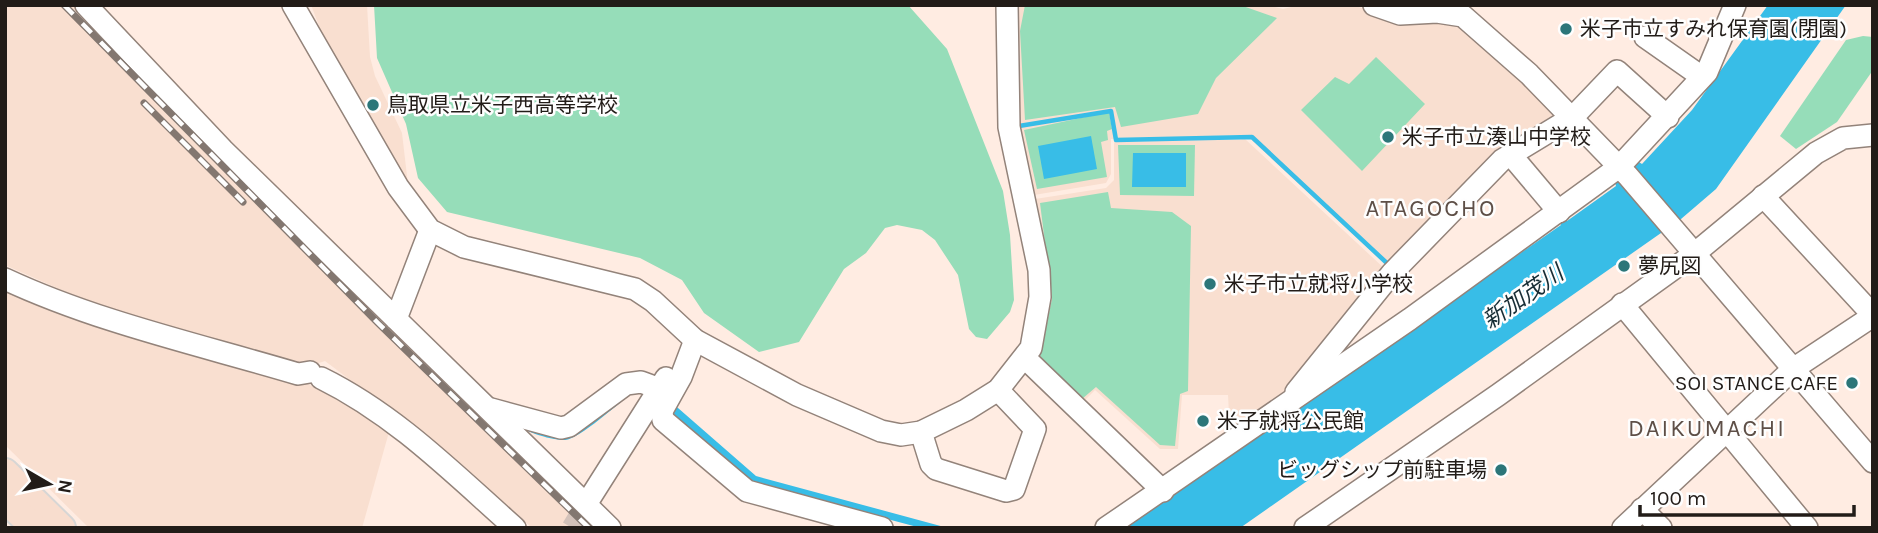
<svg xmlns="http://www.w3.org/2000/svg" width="1878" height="533" font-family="Karla,'Noto Sans JP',sans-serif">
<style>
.built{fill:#f9dfd0}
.green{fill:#96ddb9}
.water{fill:#38bde7}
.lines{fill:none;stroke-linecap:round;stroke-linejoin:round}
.stream{stroke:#38bde7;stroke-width:4.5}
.minor-tunnel{stroke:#d3c2ba;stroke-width:21;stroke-dasharray:21 10;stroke-linecap:butt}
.minor-casing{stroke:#93837a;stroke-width:24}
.major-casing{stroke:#d7d6d5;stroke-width:30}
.minor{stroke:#fff;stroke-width:21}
.major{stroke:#f8ddce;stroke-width:26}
.rail-casing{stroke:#837770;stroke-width:7}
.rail{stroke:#fefefe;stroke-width:4.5;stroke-dasharray:13;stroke-linecap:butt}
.poi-dot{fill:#2c7679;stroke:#fefefe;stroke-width:2.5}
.labels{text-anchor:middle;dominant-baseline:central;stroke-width:5;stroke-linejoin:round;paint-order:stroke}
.poi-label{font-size:21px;fill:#221c18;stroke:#fefefe;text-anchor:start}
.water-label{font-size:23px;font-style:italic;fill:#172d35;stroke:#fefefe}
.quarter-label{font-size:24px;letter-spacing:2px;fill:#5e4f47;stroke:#fefefe}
</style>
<rect width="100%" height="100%" fill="#ffece2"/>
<g class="built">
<polygon points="5,5 77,5 607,528 532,528 459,462 325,361 304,368 91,303 5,265"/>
<polygon points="311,5 367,5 370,57 375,76 402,133 409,193 329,52"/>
<polygon points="1015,5 1267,5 1283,9 1300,5 1353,5 1401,22 1435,21 1462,26 1563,114 1388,266 1246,135 1111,139 1111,174 1106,183 1034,195 1017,109"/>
<polygon points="1245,139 1385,269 1285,394 1230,433 1228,395 1182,395 1178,449 1160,449 1095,390 1082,403 1033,356 1035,199 1106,188 1114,180 1114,142"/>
<polygon points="5,284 306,383 372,419 389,432 362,528 89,528 5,445"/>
</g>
<g class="green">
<polygon points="374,5 908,5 947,49 1003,191 1010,235 1014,300 1010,312 987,339 976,337 969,329 958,275 935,240 922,230 897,225 885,228 866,253 844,269 799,342 759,352 704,313 682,280 640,258 447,212 418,178 406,124 377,58"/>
<polygon points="1025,5 1240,5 1277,18 1216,78 1198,114 1121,127 1115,107 1025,120 1020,31"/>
<polygon points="1863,36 1873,37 1873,70 1837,122 1796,149 1780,136 1846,40"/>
<polygon points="1376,57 1425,104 1362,171 1301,110 1335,77 1349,84"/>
<polygon points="1109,112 1112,129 1107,131 1108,140 1101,142 1107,177 1037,189 1024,130"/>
<polygon points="1118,145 1195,145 1194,196 1120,195"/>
<polygon points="1108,192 1111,208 1172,212 1191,226 1188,391 1180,394 1175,446 1160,445 1096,387 1082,399 1040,356 1052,299 1040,203"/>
</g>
<g class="water">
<polygon points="1768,5 1846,5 1716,189 1681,219 1240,528 1124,528 1561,225 1558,219 1563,216 1567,221 1616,186 1614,179 1636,160 1642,164 1692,110"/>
<polygon points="1091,136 1097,169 1044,179 1038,146"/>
<polygon points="1133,153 1186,153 1186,187 1132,187"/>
<path d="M650,388L678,408L756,476L948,528H921L749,482L643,393H633C619,402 580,439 565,440C547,440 523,430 508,421L562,431L626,389Z"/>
</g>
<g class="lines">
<polyline class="stream" points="1019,126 1111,111 1116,140 1252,137 1390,266"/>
<polyline class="minor-tunnel" points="572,528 590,498"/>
<g class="minor-casing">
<g id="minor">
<polyline points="86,5 223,150 396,319 430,230"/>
<polyline points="293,5 398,187 430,230 464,247 635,289 653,301 695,340 797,395 881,431 901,435 921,432 966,410 998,390 1031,348 1040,297 1039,270 1009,127 1007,5"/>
<polyline points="1374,5 1400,14 1437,12 1463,16 1529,74 1628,176 1873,462"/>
<polyline points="1645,37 1702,77"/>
<polyline points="1511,155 1559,212"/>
<polyline points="1763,196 1873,315"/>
<path d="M5,279C97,322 201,345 298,374L310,372"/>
<polyline points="1622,304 1807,528"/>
<polyline points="396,319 610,528"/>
<polyline points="695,340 681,377 662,411 663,420 747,491 882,528"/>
<polyline points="1025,358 1163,491"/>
<path d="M321,378C396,415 453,473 515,528"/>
<polyline points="1296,392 1392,273 1502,160 1573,117 1617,71 1668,117"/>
<polyline points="491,409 561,428 569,426 626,384 641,382 660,389"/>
<polyline points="921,432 931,464 936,469 1006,491 1014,489 1035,429 998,390"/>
<polyline points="590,498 666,378"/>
<polyline points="1642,509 1661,528"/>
<polyline points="1106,528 1410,319 1619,167 1707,72 1735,5"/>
<polyline points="1305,528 1498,395 1694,254 1816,153 1843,138 1873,135"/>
<polyline points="1623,528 1793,369 1873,316"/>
</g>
</g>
<g class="major-casing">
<g id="major">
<polyline points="5,472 62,528"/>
<polyline points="5,500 35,528"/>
</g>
</g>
<use href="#minor" class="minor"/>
<use href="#major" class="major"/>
<g class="rail-casing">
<g id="rail">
<polyline points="64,5 378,323 589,528"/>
<polyline points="144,103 243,202"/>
</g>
</g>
<use href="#rail" class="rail"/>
</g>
<g class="poi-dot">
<circle cx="1566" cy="29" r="7"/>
<circle cx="373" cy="105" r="7"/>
<circle cx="1388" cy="137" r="7"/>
<circle cx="1624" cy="266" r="7"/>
<circle cx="1210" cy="284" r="7"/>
<circle cx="1852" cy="383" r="7"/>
<circle cx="1203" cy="421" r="7"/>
<circle cx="1501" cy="470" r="7"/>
</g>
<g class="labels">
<g class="poi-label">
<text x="1580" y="29">米子市立すみれ保育園(閉園)</text>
<text x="387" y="105">鳥取県立米子西高等学校</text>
<text x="1402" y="137">米子市立湊山中学校</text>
<text x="1638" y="266">夢尻図</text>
<text x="1224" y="284">米子市立就将小学校</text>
<text x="1838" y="383" text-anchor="end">SOI STANCE CAFE</text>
<text x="1217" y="421">米子就将公民館</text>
<text x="1487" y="470" text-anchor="end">ビッグシップ前駐車場</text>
</g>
<g class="water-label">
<text transform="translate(1523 297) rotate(-35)">新加茂川</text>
</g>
<g class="quarter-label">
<text x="1431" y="208">ATAGOCHO</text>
<text x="1707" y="428">DAIKUMACHI</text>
</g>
</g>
<rect width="1878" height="533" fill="none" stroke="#221c18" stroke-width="14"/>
<g transform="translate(49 484) rotate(99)" stroke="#fefefe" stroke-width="5" paint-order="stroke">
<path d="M0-5L12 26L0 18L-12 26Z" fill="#221c18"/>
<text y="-10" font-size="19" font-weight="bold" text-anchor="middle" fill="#221c18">N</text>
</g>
<path d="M1640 505v10h214v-10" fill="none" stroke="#221c18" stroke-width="3.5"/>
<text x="1650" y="505" font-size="21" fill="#221c18" stroke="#fefefe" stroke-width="5" paint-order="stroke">100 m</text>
</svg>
